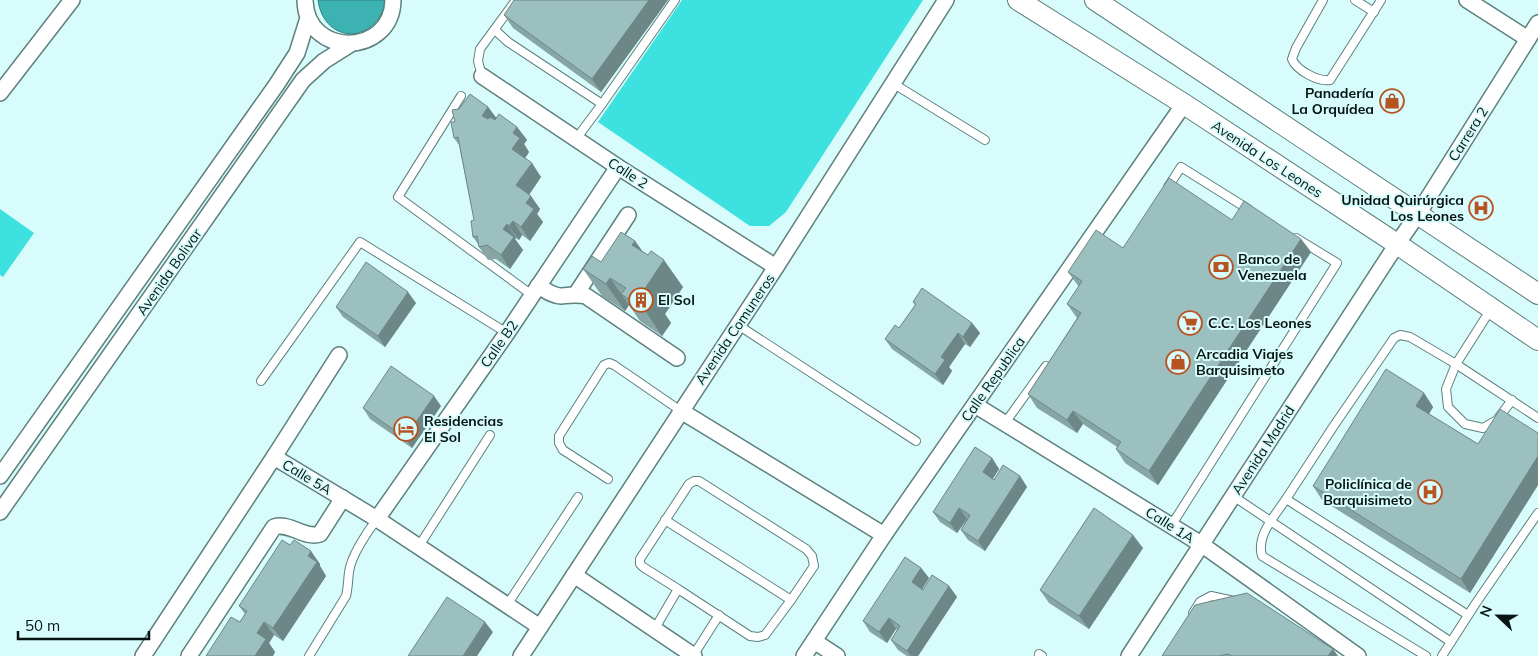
<svg xmlns="http://www.w3.org/2000/svg" width="1538" height="656" font-family="Mulish,sans-serif">
<style>
.green{fill:#3de1df}
.water{fill:#3cb3b2;stroke:#2c8382}
.lines{fill:none;stroke-linecap:round;stroke-linejoin:round}
.service-casing{stroke:#5e807f;stroke-width:10}
.minor-casing{stroke:#5e807f;stroke-width:18}
.tertiary-casing{stroke:#5e807f;stroke-width:22}
.service{stroke:#fff;stroke-width:8}
.minor{stroke:#fff;stroke-width:15}
.tertiary{stroke:#fff;stroke-width:20}
.wall{fill:#86a5a4}
.shaded-wall{fill:#6d8686}
.building{fill:#9cc0bf;stroke:#6d8686}
.labels{text-anchor:middle;dominant-baseline:central;stroke-width:4;stroke-linejoin:round;paint-order:stroke}
.poi-label{font-size:14px;font-weight:bold;fill:#061413;stroke:#d7fcfb;text-anchor:start}
.street-label{font-size:14px;fill:#061413;stroke:#d7fcfb}
</style>
<rect width="100%" height="100%" fill="#d7fcfb"/>
<g class="green">
<polygon points="682,0 923,0 786,212 769,226 750,226 598,122"/>
<polygon points="0,209 34,233 3,277 0,275"/>
</g>
<path class="water" d="M318,0H386C377,45 324,45 318,0Z"/>
<g class="lines">
<g class="service-casing">
<g id="service">
<path d="M1323,0L1296,48L1292,59C1296,70 1318,82 1330,80L1381,0"/>
<polyline points="1355,0 1374,12"/>
<polyline points="495,30 508,42 602,104 576,139"/>
<polyline points="482,76 478,61 480,49 516,0"/>
<polyline points="894,84 985,140"/>
<polyline points="461,96 398,197 532,295"/>
<polyline points="602,104 675,0"/>
<polyline points="1168,187 1181,167 1248,209"/>
<polyline points="1491,309 1456,364 1446,389 1448,407 1465,424 1483,428 1497,420 1512,400"/>
<polyline points="738,325 916,441"/>
<polyline points="261,381 360,242 507,333"/>
<polyline points="1005,423 1046,366"/>
<polyline points="608,479 563,450 559,443 559,436 604,365 609,363 614,365 681,411"/>
<polyline points="1233,496 1451,642"/>
<polyline points="1286,499 1333,427 1394,338 1400,335 1410,337 1456,364 1538,418"/>
<polyline points="665,520 791,600"/>
<polyline points="1171,526 1337,263 1296,238"/>
<polyline points="419,546 490,435"/>
<polyline points="507,605 578,497"/>
<polyline points="1193,613 1200,602 1211,596 1234,601"/>
<polyline points="654,630 678,589 643,567 640,564 640,559 689,484 694,481 699,481 806,549 812,556 814,566 791,600 765,635 758,637 750,636 678,589"/>
<polyline points="1039,654 1042,656"/>
<path d="M309,656L346,596C348,588 348,580 349,572C351,556 367,532 377,519"/>
<polyline points="693,656 719,615"/>
<path d="M1426,656L1262,556C1256,535 1275,516 1286,499L1468,615"/>
<polyline points="1442,656 1476,603 1538,513"/>
</g>
</g>
<g class="minor-casing">
<g id="minor">
<path d="M305,0C306,58 392,57 393,0"/>
<polyline points="1467,0 1528,39"/>
<polyline points="482,76 618,167 776,267"/>
<polyline points="0,93 72,0"/>
<path d="M538,286C545,290 553,296 561,296C571,295 576,294 586,296L677,358"/>
<polyline points="576,294 628,215"/>
<polyline points="975,405 1201,544 1358,656"/>
<polyline points="681,411 884,535"/>
<polyline points="274,457 339,355"/>
<polyline points="0,476 277,84 297,53 308,18"/>
<polyline points="0,512 303,80 324,61 351,44"/>
<polyline points="377,519 507,333 618,167"/>
<polyline points="574,575 694,656"/>
<polyline points="814,641 837,656"/>
<polyline points="143,656 274,457 377,519 540,627"/>
<path d="M189,656L274,527C290,522 304,539 320,534L343,498"/>
<polyline points="521,656 776,267 946,0"/>
<polyline points="804,656 884,535 1184,104"/>
<polyline points="1129,656 1397,244 1418,214 1538,23"/>
</g>
</g>
<g class="tertiary-casing">
<g id="tertiary">
<polyline points="1018,0 1184,104 1397,244 1538,340"/>
<polyline points="1095,0 1538,294"/>
</g>
</g>
<use href="#service" class="service"/>
<use href="#minor" class="minor"/>
<use href="#tertiary" class="tertiary"/>
</g>
<g class="wall">
<polygon points="668,0 601,92 513,28 504,15"/>
<polygon points="488,107 496,118 517,127 527,140 524,144 529,152 525,158 541,177 529,195 540,209 537,214 543,222 530,241 522,235 519,240 516,238 515,239 523,250 510,269 496,259 488,260 479,247 478,244 473,237 474,220 459,145 454,138 455,122"/>
<polygon points="1232,220 1301,239 1311,252 1158,485 1125,463 1116,449 1117,447 1083,424 1077,433 1037,408 1028,394 1077,318 1067,304 1079,287 1068,272 1123,248"/>
<polygon points="635,241 643,252 683,287 665,314 671,323 662,336 640,321 629,305 625,311 602,296 583,269 601,262"/>
<polygon points="913,302 972,323 980,333 970,347 965,344 949,367 952,371 943,385 892,349 885,339 899,328 915,305"/>
<polygon points="416,303 385,347 343,317 336,307"/>
<polygon points="1424,393 1433,407 1429,414 1478,444 1538,433 1538,485 1470,593 1322,500 1313,486"/>
<polygon points="441,406 412,448 370,419 363,408"/>
<polygon points="992,458 999,469 993,479 994,480 1020,476 1027,487 985,551 968,540 961,530 967,519 957,533 940,522 933,512"/>
<polygon points="290,545 320,564 320,566 326,576 283,641 274,635 269,643 275,652 273,656 206,656 240,622 245,614 239,606"/>
<polygon points="1143,548 1089,629 1049,603 1040,590"/>
<polygon points="921,568 929,578 922,589 923,590 949,586 957,597 918,656 907,656 898,650 891,640 897,630 896,629 887,643 870,632 863,621"/>
<polygon points="1195,605 1338,656 1162,656"/>
</g>
<g class="shaded-wall">
<polygon points="649,0 668,0 601,92 592,79"/>
<polygon points="488,107 498,120 492,129 482,116"/>
<polygon points="517,127 527,140 524,144 529,152 522,163 512,149 513,133"/>
<polygon points="532,163 541,177 526,199 516,185"/>
<polygon points="531,196 540,209 537,214 543,222 530,241 521,227 526,203"/>
<polygon points="513,221 522,235 519,240 509,226"/>
<polygon points="507,224 516,238 515,239 523,250 510,269 501,255 503,229"/>
<polygon points="1301,239 1311,252 1158,485 1149,471"/>
<polygon points="635,241 654,268 632,245"/>
<polygon points="664,260 683,287 665,314 671,323 662,336 644,309 644,290"/>
<polygon points="610,278 629,305 625,311 606,284"/>
<polygon points="408,292 416,303 385,347 378,336"/>
<polygon points="972,323 980,333 970,347 963,337"/>
<polygon points="958,333 965,344 949,367 952,371 943,385 935,374 941,357"/>
<polygon points="1424,393 1433,407 1426,419 1416,406"/>
<polygon points="434,396 441,406 412,448 405,438"/>
<polygon points="1073,411 1083,424 1077,433 1067,420"/>
<polygon points="1538,456 1538,485 1470,593 1461,579"/>
<polygon points="992,458 999,469 990,483 983,472"/>
<polygon points="1020,476 1027,487 985,551 978,541"/>
<polygon points="959,508 967,519 957,533 950,523"/>
<polygon points="1133,535 1143,548 1089,629 1079,616"/>
<polygon points="311,551 320,564 320,566 326,576 283,641 273,628 308,556"/>
<polygon points="921,568 929,578 920,593 912,582"/>
<polygon points="949,586 957,597 918,656 911,656 907,651"/>
<polygon points="889,618 896,629 887,643 879,632"/>
<polygon points="264,622 274,635 269,643 275,652 273,656 255,656 257,633"/>
<polygon points="485,622 493,632 477,656 463,656"/>
<polygon points="1333,649 1338,656 1328,656"/>
</g>
<g class="building">
<polygon points="514,0 649,0 592,79 504,15"/>
<polygon points="470,94 488,107 482,116 488,119 490,117 495,120 499,114 517,127 513,133 520,138 512,149 532,163 516,185 531,196 526,203 534,209 521,227 513,221 509,226 507,224 503,229 514,237 501,255 487,245 479,247 477,236 473,237 471,221 474,220 458,137 454,138 451,122 455,122 452,110 459,109"/>
<polygon points="1169,178 1232,220 1244,201 1301,239 1149,471 1116,449 1121,442 1073,411 1067,420 1028,394 1081,313 1067,304 1082,281 1068,272 1096,230 1123,248"/>
<polygon points="621,232 635,241 632,245 648,255 651,251 664,260 644,290 653,296 644,309 621,294 626,288 610,278 606,284 583,269 592,256 601,262"/>
<polygon points="366,262 408,292 378,336 336,307"/>
<polygon points="922,288 972,323 963,337 958,333 941,357 945,360 935,374 885,339 895,325 899,328 916,304 913,302"/>
<polygon points="391,366 434,396 405,438 363,408"/>
<polygon points="1386,369 1424,393 1416,406 1478,444 1500,409 1538,433 1538,456 1461,579 1313,486"/>
<polygon points="975,447 992,458 983,472 994,480 1003,465 1020,476 978,541 961,530 970,515 959,508 950,523 933,512"/>
<polygon points="1094,508 1133,535 1079,616 1040,590"/>
<polygon points="282,540 290,545 294,540 311,551 308,556 317,562 273,628 264,622 257,633 266,639 255,656 206,656 231,617 240,622 247,611 239,606"/>
<polygon points="905,557 921,568 912,582 923,590 932,575 949,586 907,651 891,640 900,626 889,618 879,632 863,621"/>
<polygon points="1247,593 1333,649 1328,656 1232,656 1228,654 1219,656 1162,656 1195,605"/>
<polygon points="447,597 485,622 463,656 408,656"/>
</g>
<defs>
<g id="shop-ring" transform="scale(1.25)"><circle r="9.5" fill="#d7fcfb" stroke="#b75320" stroke-width="1.5"/><path d="M-5-2.5h2.3a2.7 3.5 0 0 1 5.4 0H5L5.5 6h-11ZM-1.5-2.5h3a1.5 2.3 0 0 0-3 0Z" fill="#b75320"/></g>
<g id="hospital-ring" transform="scale(1.25)"><circle r="9.5" fill="#d7fcfb" stroke="#b75320" stroke-width="1.5"/><path d="M-5-5h3v3.5h4V-5h3V5h-3V1.5h-4V5h-3Z" fill="#b75320"/></g>
<g id="bank-ring" transform="scale(1.25)"><circle r="9.5" fill="#d7fcfb" stroke="#b75320" stroke-width="1.5"/><path d="M-6-4H6V4H-6ZM0-2.3a2.3 2.3 0 1 0 0 4.6a2.3 2.3 0 1 0 0-4.6Z" fill="#b75320"/></g>
<g id="building-ring" transform="scale(1.25)"><circle r="9.5" fill="#d7fcfb" stroke="#b75320" stroke-width="1.5"/><path d="M-4-6H4V6H1V3H-1V6H-4ZM-2.5-4.3h1.7v1.8h-1.7ZM.8-4.3h1.7v1.8H.8ZM-2.5-1h1.7V.8h-1.7ZM.8-1h1.7V.8H.8Z" fill="#b75320"/></g>
<g id="supermarket-ring" transform="scale(1.25)"><circle r="9.5" fill="#d7fcfb" stroke="#b75320" stroke-width="1.5"/><path d="M-6-5.5h2.5l.6 2H6L4.5 2H-2.5L-4.4-4H-6ZM-1.5 3.2a1.3 1.3 0 1 0 .1 0ZM3 3.2a1.3 1.3 0 1 0 .1 0Z" fill="#b75320"/></g>
<g id="hotel-ring" transform="scale(1.25)"><circle r="9.5" fill="#d7fcfb" stroke="#b75320" stroke-width="1.5"/><path d="M-6-4.5h1.5V1H6V5H4.5V3h-9V5H-6ZM-4 0a1.8 1.8 0 1 1 3.6 0ZM.5 0V-2.5h3Q6-2.5 6 0Z" fill="#b75320"/></g>
</defs>
<g fill-rule="evenodd">
<use href="#shop-ring" x="1392" y="101"/>
<use href="#hospital-ring" x="1481" y="208"/>
<use href="#bank-ring" x="1221" y="267"/>
<use href="#building-ring" x="641" y="300"/>
<use href="#supermarket-ring" x="1190" y="323"/>
<use href="#shop-ring" x="1178" y="362"/>
<use href="#hotel-ring" x="406" y="429"/>
<use href="#hospital-ring" x="1430" y="492"/>
</g>
<g class="labels">
<g class="poi-label">
<text x="1374" y="93" text-anchor="end">Panadería<tspan x="1374" dy="16">La Orquídea</tspan></text>
<text x="1464" y="200" text-anchor="end">Unidad Quirúrgica<tspan x="1464" dy="16">Los Leones</tspan></text>
<text x="1238" y="259">Banco de<tspan x="1238" dy="16">Venezuela</tspan></text>
<text x="658" y="300">El Sol</text>
<text x="1208" y="323">C.C. Los Leones</text>
<text x="1196" y="354">Arcadia Viajes<tspan x="1196" dy="16">Barquisimeto</tspan></text>
<text x="424" y="421">Residencias<tspan x="424" dy="16">El Sol</tspan></text>
<text x="1412" y="484" text-anchor="end">Policlínica de<tspan x="1412" dy="16">Barquisimeto</tspan></text>
</g>
<g class="street-label">
<text transform="translate(1468 134) rotate(-58)">Carrera 2</text>
<text transform="translate(1267 159) rotate(33)">Avenida Los Leones</text>
<text transform="translate(628 173) rotate(33)">Calle 2</text>
<text transform="translate(169 272) rotate(-55)">Avenida Bolivar</text>
<text transform="translate(735 329) rotate(-56)">Avenida Comuneros</text>
<text transform="translate(499 344) rotate(-55)">Calle B2</text>
<text transform="translate(993 379) rotate(-55)">Calle Republica</text>
<text transform="translate(1263 450) rotate(-57)">Avenida Madrid</text>
<text transform="translate(307 477) rotate(31)">Calle 5A</text>
<text transform="translate(1170 525) rotate(32)">Calle 1A</text>
</g>
</g>
<g transform="translate(1498 616) rotate(292)" stroke="#d7fcfb" stroke-width="4" paint-order="stroke">
<path d="M0-4L9 19L0 12L-9 19Z" fill="#061413"/>
<text y="-8" font-size="14" font-weight="bold" text-anchor="middle" fill="#061413">N</text>
</g>
<path d="M18 631v8h131v-8" fill="none" stroke="#061413" stroke-width="2.5"/>
<text x="25" y="631" font-size="15" fill="#061413" stroke="#d7fcfb" stroke-width="4" paint-order="stroke">50 m</text>
</svg>
